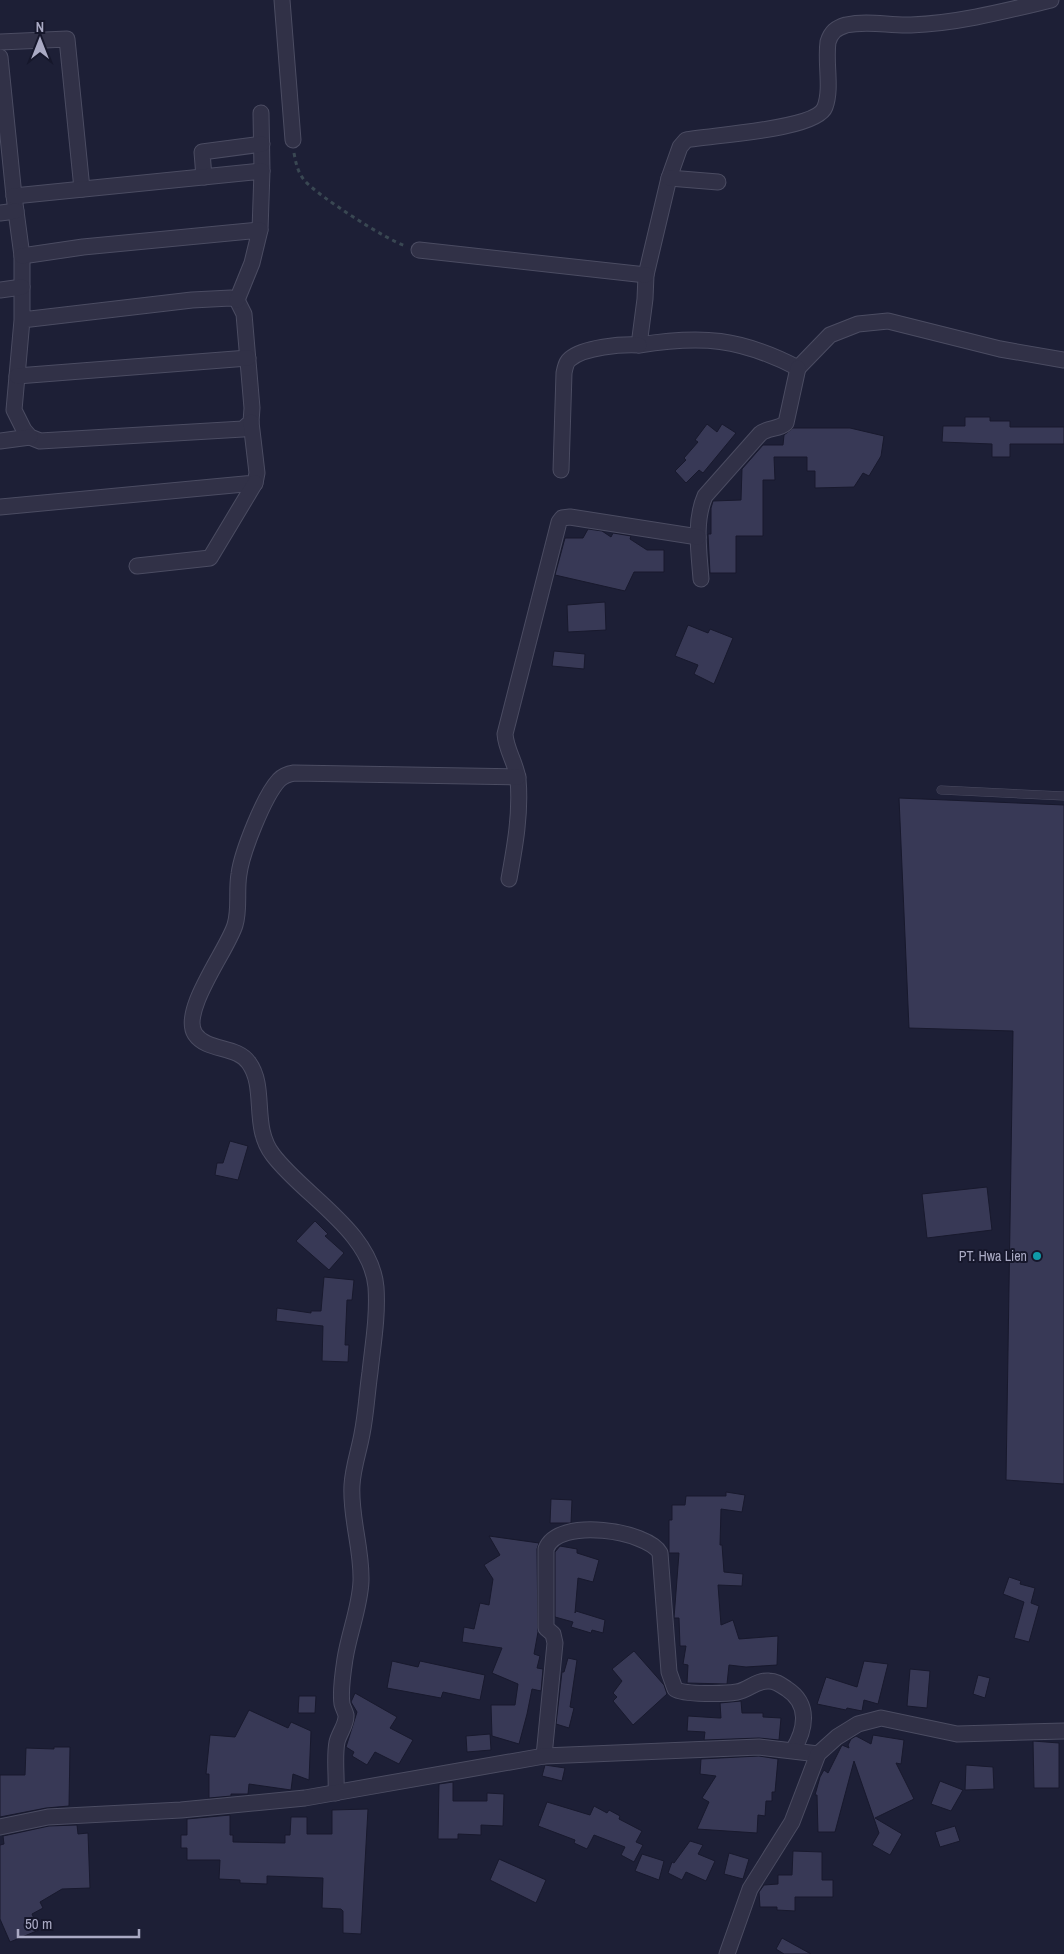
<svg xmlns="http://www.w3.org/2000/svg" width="1064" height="1954" font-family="'Archivo Narrow',sans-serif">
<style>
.building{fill:#383956;stroke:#18192d}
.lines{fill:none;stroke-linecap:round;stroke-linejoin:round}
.lane-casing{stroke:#4b4c62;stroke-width:9}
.street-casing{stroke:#4b4c62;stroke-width:17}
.path{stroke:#394752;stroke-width:3;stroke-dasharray:4 4;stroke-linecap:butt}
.lane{stroke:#313147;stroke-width:8}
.street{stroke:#313147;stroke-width:15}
.culture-dot{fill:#0f9aa8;stroke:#16172b;stroke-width:2}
.labels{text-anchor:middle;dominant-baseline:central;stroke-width:4;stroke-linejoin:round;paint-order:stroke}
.poi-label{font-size:14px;fill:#aaaac4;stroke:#16172b;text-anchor:end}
</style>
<rect width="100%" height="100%" fill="#1d1f36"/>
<g class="building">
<polygon points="965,417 990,417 990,421 1010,421 1010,427 1064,427 1064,444 1010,444 1010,457 992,457 992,444 942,442 943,426 965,426"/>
<polygon points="707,424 717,432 722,424 736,433 703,473 699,470 686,483 675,471 686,460 684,458 698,442 695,440"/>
<polygon points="793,428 850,428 884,436 881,456 869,476 863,473 854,487 815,488 815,471 807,471 807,457 774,457 775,480 763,480 763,536 736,536 736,573 710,573 708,534 711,534 711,508 713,501 741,500 742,469 763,445 783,445 784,435"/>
<polygon points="588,529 602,531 611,537 613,533 631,536 630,539 647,550 664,550 664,572 634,572 625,591 555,575 565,538 583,538"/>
<polygon points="605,602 606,630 568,632 567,605"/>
<polygon points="688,625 708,633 710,629 733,638 714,684 694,674 698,665 675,656"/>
<polygon points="554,651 585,654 584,669 552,666"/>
<polygon points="899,798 1064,805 1064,1484 1006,1480 1013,1031 909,1028"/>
<polygon points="230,1141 248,1146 238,1180 215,1175 217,1163 223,1163"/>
<polygon points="987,1187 992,1230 927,1238 922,1194"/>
<polygon points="315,1221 328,1234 325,1236 344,1253 329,1270 296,1241"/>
<polygon points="324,1277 354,1280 352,1300 347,1300 345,1345 349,1345 348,1362 322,1361 323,1326 276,1321 277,1308 311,1313 311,1311 321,1311"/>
<polygon points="726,1492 745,1495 742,1512 721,1509 720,1545 722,1545 724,1572 743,1574 742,1586 718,1585 721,1625 733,1620 739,1639 778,1636 777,1665 746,1667 729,1665 727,1684 687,1683 688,1665 683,1664 686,1646 680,1646 679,1618 674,1618 679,1553 669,1553 669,1520 672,1520 672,1505 685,1505 686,1496 726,1496"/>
<polygon points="551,1499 572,1500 571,1523 550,1523"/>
<polygon points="489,1536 539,1543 537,1549 538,1632 534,1654 540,1656 537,1668 543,1669 541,1691 532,1689 527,1714 519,1744 492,1736 491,1705 515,1705 518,1684 492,1673 502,1648 462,1642 464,1627 474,1629 480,1603 489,1605 493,1579 484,1565 500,1555"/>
<polygon points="560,1546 577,1549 577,1553 599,1560 593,1582 578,1578 575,1613 576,1611 605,1620 603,1633 592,1630 591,1633 571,1627 573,1622 555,1617 555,1552"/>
<polygon points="1009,1577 1021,1581 1020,1584 1035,1588 1031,1603 1039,1606 1029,1642 1014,1638 1024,1602 1003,1594"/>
<polygon points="634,1651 664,1685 667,1694 633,1725 613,1701 617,1697 613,1693 622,1681 612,1669"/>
<polygon points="568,1658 577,1660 570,1707 574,1708 569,1728 556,1724 562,1672 564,1672"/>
<polygon points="392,1661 418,1667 420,1661 485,1675 480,1700 443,1692 441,1698 387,1688"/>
<polygon points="864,1661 888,1664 878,1704 864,1700 862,1711 847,1708 846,1710 817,1704 826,1677 857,1687"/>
<polygon points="910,1669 930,1671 927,1708 907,1706"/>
<polygon points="978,1675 990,1678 985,1698 973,1694"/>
<polygon points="355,1693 397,1717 390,1728 413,1740 399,1764 375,1752 367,1765 352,1756 354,1752 346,1747 357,1712 351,1702"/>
<polygon points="299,1696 316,1696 315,1713 298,1713"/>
<polygon points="741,1701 742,1713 763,1713 763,1717 781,1718 779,1740 759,1738 704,1740 705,1732 687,1731 688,1716 719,1718 721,1718 720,1703"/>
<polygon points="249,1710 288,1728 291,1722 311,1731 309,1780 293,1774 291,1790 249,1784 248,1794 231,1794 231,1796 209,1798 209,1774 206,1774 210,1735 235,1737"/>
<polygon points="490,1734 491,1750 467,1752 466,1736"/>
<polygon points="873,1735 904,1740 901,1764 896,1763 914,1799 875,1818 902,1834 890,1855 872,1845 879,1833 854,1761 835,1832 818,1832 817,1795 815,1795 820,1777 824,1770 828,1773 842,1745 849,1748 848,1745 851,1739 856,1736 871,1744"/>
<polygon points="1033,1741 1059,1743 1059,1788 1034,1788"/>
<polygon points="54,1747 70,1747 69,1806 46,1808 0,1817 0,1775 25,1775 26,1748 54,1749"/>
<polygon points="759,1756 778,1759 775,1792 772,1792 772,1801 766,1801 765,1816 758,1815 757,1833 697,1829 709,1802 702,1798 716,1776 700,1774 701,1759"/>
<polygon points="545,1765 565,1768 562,1781 542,1776"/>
<polygon points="966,1765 993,1767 994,1789 965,1790"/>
<polygon points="940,1781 963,1790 951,1811 931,1804"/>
<polygon points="453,1782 453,1801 487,1801 487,1793 504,1794 503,1826 481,1825 481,1835 458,1834 458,1839 438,1839 439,1784"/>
<polygon points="547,1802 590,1815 594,1806 607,1813 609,1810 620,1816 619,1819 642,1831 636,1842 643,1845 634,1862 621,1855 625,1847 594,1835 587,1849 574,1843 575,1840 538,1826"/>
<polygon points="368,1809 361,1934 343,1933 343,1911 341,1909 322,1908 323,1878 267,1876 267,1884 240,1883 240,1880 219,1879 220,1860 187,1860 187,1848 181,1848 181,1835 187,1835 187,1819 230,1815 230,1835 233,1835 233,1842 285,1843 285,1835 290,1835 291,1817 307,1817 307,1834 332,1834 332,1810"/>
<polygon points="77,1825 78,1834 88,1833 90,1888 62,1889 40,1902 43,1908 32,1914 39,1930 10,1942 0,1919 0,1845 4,1844 3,1836 49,1826"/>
<polygon points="955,1826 960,1841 940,1847 935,1832"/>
<polygon points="690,1841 703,1845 698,1854 715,1861 706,1881 686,1872 682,1880 668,1873 672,1862 674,1863"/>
<polygon points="793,1851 822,1852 822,1880 833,1880 833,1897 795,1897 795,1911 777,1910 777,1907 760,1907 759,1892 764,1885 778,1884 778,1875 792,1875"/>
<polygon points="729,1853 749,1859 743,1879 724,1874"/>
<polygon points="642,1854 664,1861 659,1880 635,1871"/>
<polygon points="499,1859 546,1880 536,1903 490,1880"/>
<polygon points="782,1938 811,1954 784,1954 776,1949"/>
</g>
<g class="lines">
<g class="lane-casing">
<polyline id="lane" points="941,790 1064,796"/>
</g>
<g class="street-casing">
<g id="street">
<polyline points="282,0 293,140"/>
<path d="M1051,0C1005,11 959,23 911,25C889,26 869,20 846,25C836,28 831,32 828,42C825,63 832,88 825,107C817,130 711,135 686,140L680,147L669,178L646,275L645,299L639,345C702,335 740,338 798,368L830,335L858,324L888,321L1000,349L1064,360"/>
<polyline points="0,42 67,39 82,189"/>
<polyline points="0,57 14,196 22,256 22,320 14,410 24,430 30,437 40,441 243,429 251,422 252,408 244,314 237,300 231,298 192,300 22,320"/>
<polyline points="261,113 262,171"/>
<polyline points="204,177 202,152 262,144"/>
<polyline points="669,178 718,182"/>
<polyline points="14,196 262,171 260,230"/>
<polyline points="0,213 16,211"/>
<polyline points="419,250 646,275"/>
<polyline points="22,256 83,247 260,230 252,263 237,300"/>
<polyline points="0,290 22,287"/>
<polyline points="17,376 248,358"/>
<polyline points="0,441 30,437"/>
<path d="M561,470L564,373C565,368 566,362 570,359C584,347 622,344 639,345"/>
<polyline points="0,507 255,483 257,473 251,422"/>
<polyline points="137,566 210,558 255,483"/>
<path d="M701,579C699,552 694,521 705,496L760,434C768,427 778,430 786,423L798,368"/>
<path d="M509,879C515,846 521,813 518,779C516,763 506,750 505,734L559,522L562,518L570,517L698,537"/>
<path d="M544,1756L555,1643L553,1634L546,1628V1549C558,1516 648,1531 660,1553L669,1672L675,1689C684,1695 725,1694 737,1692C749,1690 756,1680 769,1681C776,1681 781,1685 787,1689C810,1704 806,1729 793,1750"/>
<path d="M336,1793C337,1777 334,1757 337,1742C339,1733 347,1724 346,1715C345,1711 343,1708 342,1704C340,1691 343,1672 345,1659C349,1633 360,1607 361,1581C362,1548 350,1517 352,1485C353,1467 359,1451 362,1434C366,1414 367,1393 370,1372C373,1344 378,1316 376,1287C371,1231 304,1196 273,1155C251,1127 267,1088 249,1063C237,1045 207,1052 195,1034C180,1011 228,949 235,925C240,909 236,891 239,874C242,852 264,796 279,780C283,776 288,774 294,773L518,777"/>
<polyline points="0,1827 48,1817 181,1810 305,1798 544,1756 759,1747 818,1754"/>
<polyline points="727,1954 750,1889 792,1822 818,1754 837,1737 858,1724 881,1718 957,1734 1064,1731"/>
</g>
</g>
<path class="path" d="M294,153C296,164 298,173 305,181C318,196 388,241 406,246"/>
<use href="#lane" class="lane"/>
<use href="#street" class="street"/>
</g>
<circle class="culture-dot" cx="1037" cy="1256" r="5"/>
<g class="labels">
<g class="poi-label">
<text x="1027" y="1256">PT. Hwa Lien</text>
</g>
</g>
<g transform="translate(40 40)" stroke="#16172b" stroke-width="4" paint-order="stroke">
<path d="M0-4L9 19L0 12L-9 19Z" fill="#aaaac4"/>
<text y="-8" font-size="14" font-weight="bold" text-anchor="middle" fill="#aaaac4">N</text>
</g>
<path d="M18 1929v8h121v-8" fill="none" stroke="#aaaac4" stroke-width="2.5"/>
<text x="25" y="1929" font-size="15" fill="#aaaac4" stroke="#16172b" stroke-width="4" paint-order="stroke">50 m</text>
</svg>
